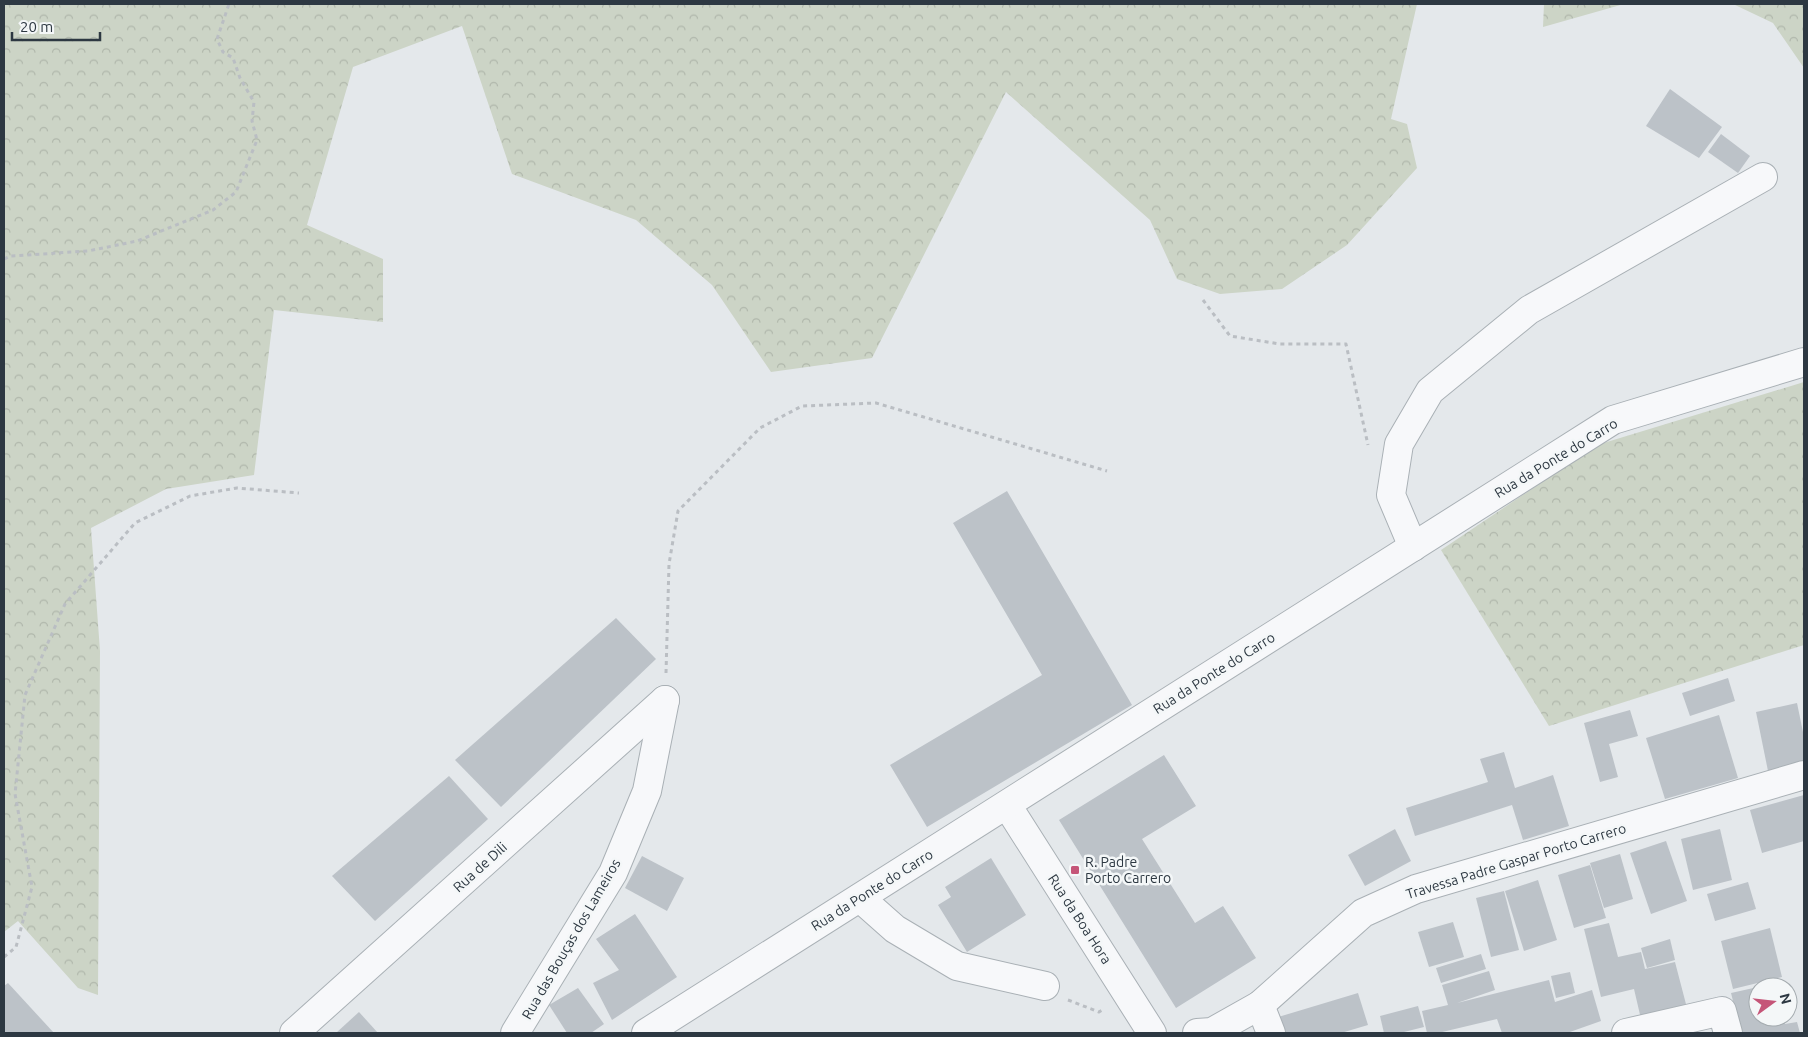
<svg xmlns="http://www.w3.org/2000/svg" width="1808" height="1037" font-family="Ubuntu,sans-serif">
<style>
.forest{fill:url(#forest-crowns)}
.building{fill:#bcc2c8}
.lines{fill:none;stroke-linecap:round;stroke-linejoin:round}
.minor-casing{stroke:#a9b0b5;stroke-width:30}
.path{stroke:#babec3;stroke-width:3;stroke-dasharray:4 4;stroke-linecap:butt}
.minor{stroke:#f7f8fa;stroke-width:28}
.poi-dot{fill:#c55578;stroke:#f4f7f8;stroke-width:2}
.labels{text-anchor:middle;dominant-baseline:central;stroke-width:5;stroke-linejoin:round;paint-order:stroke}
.street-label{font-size:14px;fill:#2d3842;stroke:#f4f7f8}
.poi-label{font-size:14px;fill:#2d3842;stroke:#f4f7f8;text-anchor:start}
</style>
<defs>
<pattern id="forest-crowns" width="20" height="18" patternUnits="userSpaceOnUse" patternTransform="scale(1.25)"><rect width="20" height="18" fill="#ccd4c6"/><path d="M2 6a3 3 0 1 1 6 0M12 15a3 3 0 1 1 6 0" fill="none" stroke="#b0b7ab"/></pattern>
</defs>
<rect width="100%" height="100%" fill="#e4e8eb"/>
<g class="forest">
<polygon points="4,4 1417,4 1391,119 1407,124 1417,168 1347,245 1282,289 1220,294 1177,279 1150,220 1006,92 872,358 771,372 712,285 636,220 512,174 462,26 353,67 307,225 383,259 383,322 274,310 254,475 166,489 91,528 100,651 98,995 78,988 18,921 4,932"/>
<polygon points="1544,4 1624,4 1543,27"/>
<polygon points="1733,4 1804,4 1804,68 1773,23"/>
<polygon points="1804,382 1804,645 1549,726 1441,550 1597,445"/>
</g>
<g class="building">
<polygon points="1670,89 1722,127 1699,158 1646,126"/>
<polygon points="1721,134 1750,156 1738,173 1708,152"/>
<polygon points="1007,491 1132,705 927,827 890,765 1042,675 953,523"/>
<polygon points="616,618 656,659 501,807 455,760"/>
<polygon points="1728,678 1735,701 1690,716 1682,693"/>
<polygon points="1797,703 1804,737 1804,763 1768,771 1756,712"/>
<polygon points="1630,710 1638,736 1609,744 1618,777 1600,782 1584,723"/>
<polygon points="1719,715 1738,778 1665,799 1646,738"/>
<polygon points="1504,752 1515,788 1553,775 1569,826 1523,840 1512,805 1415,836 1406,808 1488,782 1480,759"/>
<polygon points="1164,755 1196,806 1142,839 1195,923 1223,906 1256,958 1176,1008 1059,820"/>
<polygon points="449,776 488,819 375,921 332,876"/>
<polygon points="1804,795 1804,841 1762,853 1750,810"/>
<polygon points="1395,829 1411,861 1365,886 1348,855"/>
<polygon points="1720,829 1732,880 1693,890 1681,839"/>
<polygon points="1666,841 1687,901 1651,914 1630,853"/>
<polygon points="1620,854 1633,899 1604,908 1590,863"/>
<polygon points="642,856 684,878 667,911 625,888"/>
<polygon points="991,858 1026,915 967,952 938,905 951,897 945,887"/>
<polygon points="1590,865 1606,918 1574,928 1558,875"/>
<polygon points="1538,880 1557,940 1524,951 1505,891"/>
<polygon points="1748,882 1756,909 1715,921 1707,894"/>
<polygon points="1504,891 1519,950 1491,957 1476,898"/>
<polygon points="635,914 677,977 612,1020 593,983 619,970 596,939"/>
<polygon points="1453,922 1464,957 1429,967 1418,932"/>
<polygon points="1609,923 1618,957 1641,952 1645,969 1675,962 1687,1008 1641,1019 1634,989 1601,997 1584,929"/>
<polygon points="1770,928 1782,977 1733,989 1721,941"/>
<polygon points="1670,939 1675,960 1647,968 1641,948"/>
<polygon points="1481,954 1486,969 1441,983 1436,968"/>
<polygon points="1489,971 1495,990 1457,1003 1549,980 1555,1002 1592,990 1601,1021 1567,1033 1502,1033 1497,1019 1438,1033 1427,1033 1422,1011 1448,1005 1442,985"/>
<polygon points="1570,972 1575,993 1556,998 1551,976"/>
<polygon points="8,983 54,1033 4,1033 4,986"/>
<polygon points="1758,987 1758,1017 1784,1017 1785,1024 1797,1022 1800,1033 1741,1033 1731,993"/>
<polygon points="578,988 604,1024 591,1033 567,1033 549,1005"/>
<polygon points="1358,993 1368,1025 1341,1033 1279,1033 1275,1018"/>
<polygon points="1418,1006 1424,1027 1400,1033 1384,1033 1380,1016"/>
<polygon points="359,1012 378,1033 336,1033"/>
</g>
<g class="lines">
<g class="minor-casing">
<g id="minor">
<polyline points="1413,547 1391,495 1399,444 1430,391 1529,310 1763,177"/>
<polyline points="1007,805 1152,1033"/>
<polyline points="860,898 895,929 957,966 1045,986"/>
<polyline points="1260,1005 1363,913 1416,889 1804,775"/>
<polyline points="294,1033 665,700"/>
<polyline points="515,1033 613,873 647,791 665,700"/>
<polyline points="646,1033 1613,420 1804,362"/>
<polyline points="1197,1033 1212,1032 1260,1005 1271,1033"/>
<polyline points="1626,1033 1722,1011 1728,1033"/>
</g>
</g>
<g class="path">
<polyline points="4,259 11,256 88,251 137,241 213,210 236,192 257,140 252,121 254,102 240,78 233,58 223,52 217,39 229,4"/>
<polyline points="1203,300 1230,336 1280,344 1346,344 1368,445"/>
<polyline points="666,673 669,564 678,511 760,428 802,406 876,403 1107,471"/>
<polyline points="4,957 16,947 32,887 15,794 25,695 65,604 135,523 190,496 237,488 299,493"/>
<polyline points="1068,1000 1099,1012 1104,1009"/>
</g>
<use href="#minor" class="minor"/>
</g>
<rect class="poi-dot" x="1070" y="865" width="10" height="10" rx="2.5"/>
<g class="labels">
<g class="street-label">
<text transform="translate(1556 458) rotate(-31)">Rua da Ponte do Carro</text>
<text transform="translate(1214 673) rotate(-32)">Rua da Ponte do Carro</text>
<text transform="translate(1516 861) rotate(-17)">Travessa Padre Gaspar Porto Carrero</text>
<text transform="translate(480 867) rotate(-42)">Rua de Dili</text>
<text transform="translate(872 890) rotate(-32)">Rua da Ponte do Carro</text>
<text transform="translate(1080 919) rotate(57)">Rua da Boa Hora</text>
<text transform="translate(571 939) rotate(-60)">Rua das Bouças dos Lameiros</text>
</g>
<g class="poi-label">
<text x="1085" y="862">R. Padre<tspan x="1085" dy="16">Porto Carrero</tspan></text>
</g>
</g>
<rect width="1808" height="1037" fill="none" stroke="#2d3842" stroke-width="10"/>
<g transform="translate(1773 1002) rotate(75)"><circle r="24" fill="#f4f7f8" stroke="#a4abaf"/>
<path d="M0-4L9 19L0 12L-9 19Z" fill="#c55578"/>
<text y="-8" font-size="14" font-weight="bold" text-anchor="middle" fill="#2d3842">N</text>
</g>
<path d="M12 32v8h88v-8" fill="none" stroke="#2d3842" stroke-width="2.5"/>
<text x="20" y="32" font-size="15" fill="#2d3842" stroke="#f4f7f8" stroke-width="4" paint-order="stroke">20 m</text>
</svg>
